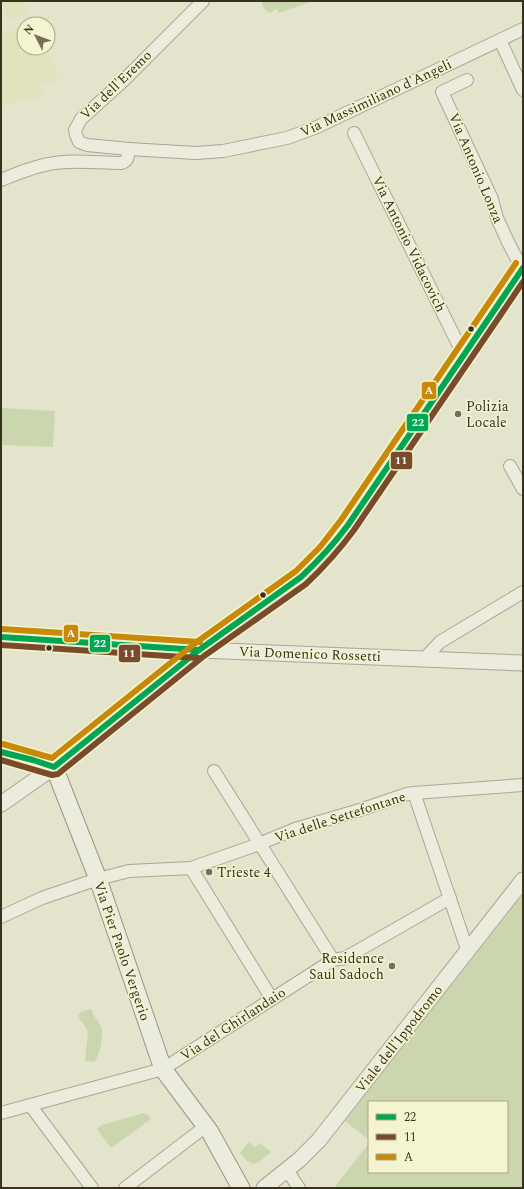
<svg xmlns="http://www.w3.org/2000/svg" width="524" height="1189" font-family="Spectral,serif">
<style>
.farmland{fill:#e1e3bc}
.green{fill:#ccd6ae}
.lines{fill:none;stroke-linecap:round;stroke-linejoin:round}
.minor-casing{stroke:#a9a695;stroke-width:14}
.tertiary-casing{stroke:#a9a695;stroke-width:17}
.secondary-casing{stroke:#989685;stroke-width:19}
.minor{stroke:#ececde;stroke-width:12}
.tertiary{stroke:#ececde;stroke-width:15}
.secondary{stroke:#ececde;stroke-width:17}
.bus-1-casing{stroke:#f5f4d1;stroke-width:9}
.bus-2-casing{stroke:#f5f4d1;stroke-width:9}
.bus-3-casing{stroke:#f5f4d1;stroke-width:9}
.bus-1{stroke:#00a651;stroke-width:6}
.bus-2{stroke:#7a4b2a;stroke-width:6}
.bus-3{stroke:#c78907;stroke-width:6}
.bus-dot{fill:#37311d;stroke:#f5f4d1;stroke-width:1.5}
.poi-dot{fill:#746f5a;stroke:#f5f4d1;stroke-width:1.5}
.labels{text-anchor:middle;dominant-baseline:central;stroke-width:3;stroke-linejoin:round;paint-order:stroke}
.street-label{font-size:14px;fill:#37311d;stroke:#f5f4d1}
.poi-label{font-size:14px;fill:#37311d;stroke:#f5f4d1;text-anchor:start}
.line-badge{stroke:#f5f4d1;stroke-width:1.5}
.badge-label{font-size:11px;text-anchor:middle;font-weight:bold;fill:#fff}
</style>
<rect width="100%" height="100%" fill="#e4e3cc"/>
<g class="farmland">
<polygon points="1,1 24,1 28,12 8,19"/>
<polygon points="24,29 24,48 37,48 39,57 52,55 58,81 40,83 42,97 1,105 1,33"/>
</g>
<g class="green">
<polygon points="261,1 313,1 279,13 277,9 269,13 263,7"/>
<polygon points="1,408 55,411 53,447 1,445"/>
<polygon points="523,894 523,1188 334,1188 369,1143 369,1172 507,1172 507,1102 369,1102 369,1140 345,1121"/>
<path d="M91,1009C93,1016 98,1020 101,1026C104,1033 100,1057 94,1062L85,1061C85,1054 89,1035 87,1029C85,1025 80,1022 78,1016L81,1012Z"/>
<polygon points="144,1113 148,1115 151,1119 111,1148 97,1129 98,1127 102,1125"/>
<path d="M249,1142L255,1147L260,1143L271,1152C256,1164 254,1170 240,1153Z"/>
</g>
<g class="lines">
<g class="minor-casing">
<g id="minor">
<polyline points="203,1 122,82 81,119 75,130 76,135 79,142 87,145 129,149 196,153 223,151 287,138 317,127 523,29"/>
<polyline points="500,40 523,90"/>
<polyline points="467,80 442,92 492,199 497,218 508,242 522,269"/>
<polyline points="354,133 463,354"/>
<path d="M1,180C16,174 32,167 49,164C72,159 98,163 121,163C128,161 128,157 129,149"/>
<polyline points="510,466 523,489"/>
<polyline points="425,658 440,642 523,592"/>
<polyline points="214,771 333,960"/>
<polyline points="414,793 468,952"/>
<polyline points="191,868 272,999"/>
<polyline points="1,917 42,898 98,879 129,871 191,868 259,844 295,829 363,809 407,794 414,793 523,785"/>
<polyline points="30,1105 92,1188"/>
<polyline points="1,1113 163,1069 333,960 345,958 450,898"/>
<polyline points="287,1170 299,1188"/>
<polyline points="125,1188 206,1126"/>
</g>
</g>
<g class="tertiary-casing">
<g id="tertiary">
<polyline points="199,650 523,663"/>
<polyline points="1,804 54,767"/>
<polyline points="264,1188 299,1160 319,1140 523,880"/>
</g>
</g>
<g class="secondary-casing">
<g id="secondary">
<polyline points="1,637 199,650"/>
<polyline points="1,752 33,760 54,767"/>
<polyline points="54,767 199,650 301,577 326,554 348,525 483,325 523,268"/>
<polyline points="54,767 98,879 163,1069 210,1132 241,1188"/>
</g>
</g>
<use href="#minor" class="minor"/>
<use href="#tertiary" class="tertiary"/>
<use href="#secondary" class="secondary"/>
<g class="bus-1-casing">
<g id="bus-1">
<polyline points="1,637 199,650"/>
<path d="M1,752L33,760L54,767L199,650L301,577C318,561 334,544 348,525L523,268"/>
</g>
</g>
<g class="bus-2-casing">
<g id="bus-2">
<polyline points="1,645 198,658"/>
<path d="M1,760L52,775L58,774L204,656L306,584C324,567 340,549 354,530L523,282"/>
</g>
</g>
<g class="bus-3-casing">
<g id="bus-3">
<polyline points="2,629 200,642"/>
<polyline points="3,744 52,758 194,644 296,571 320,547 341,520 516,263"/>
</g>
</g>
<use href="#bus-1" class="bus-1"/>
<use href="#bus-2" class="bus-2"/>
<use href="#bus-3" class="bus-3"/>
</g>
<g class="bus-dot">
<circle cx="471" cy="329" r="3.5"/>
<circle cx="263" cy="595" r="3.5"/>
<circle cx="49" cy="648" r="3.5"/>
</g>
<g class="poi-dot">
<circle cx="458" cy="414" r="4"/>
<circle cx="209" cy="872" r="4"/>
<circle cx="392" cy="966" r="4"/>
</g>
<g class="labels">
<g class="street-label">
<text transform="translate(116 85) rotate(-44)">Via dell'Eremo</text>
<text transform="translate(376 98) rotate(-25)">Via Massimiliano d'Angeli</text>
<text transform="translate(476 168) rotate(67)">Via Antonio Lonza</text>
<text transform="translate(409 244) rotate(64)">Via Antonio Vidacovich</text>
<text transform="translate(310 654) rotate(2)">Via Domenico Rossetti</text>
<text transform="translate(340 817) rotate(-18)">Via delle Settefontane</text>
<text transform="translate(122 951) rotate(71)">Via Pier Paolo Vergerio</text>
<text transform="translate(233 1024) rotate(-33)">Via del Ghirlandaio</text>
<text transform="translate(399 1039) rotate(-52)">Viale dell'Ippodromo</text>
</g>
<g class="poi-label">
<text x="466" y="406">Polizia<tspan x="466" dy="16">Locale</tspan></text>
<text x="217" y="872">Trieste 4</text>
<text x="384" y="958" text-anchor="end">Residence<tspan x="384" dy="16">Saul Sadoch</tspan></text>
</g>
</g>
<g class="line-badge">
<rect x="421" y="381" width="16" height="19" rx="4" fill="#c78907"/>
<rect x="406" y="413" width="23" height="19" rx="4" fill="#00a651"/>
<rect x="390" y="451" width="23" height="19" rx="4" fill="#7a4b2a"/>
<rect x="63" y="624" width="16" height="19" rx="4" fill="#c78907"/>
<rect x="89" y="634" width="22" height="19" rx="4" fill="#00a651"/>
<rect x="118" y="644" width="23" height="19" rx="4" fill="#7a4b2a"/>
</g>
<g class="badge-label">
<text x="429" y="394">A</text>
<text x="418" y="426">22</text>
<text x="401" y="464">11</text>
<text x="71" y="637">A</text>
<text x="100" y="647">22</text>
<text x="129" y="657">11</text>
</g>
<rect width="524" height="1189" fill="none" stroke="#37311d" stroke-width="4"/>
<rect x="368" y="1101" width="140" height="72" fill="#f5f4d1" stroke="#a9a689"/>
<rect x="376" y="1114" width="20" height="6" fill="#00a651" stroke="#a9a689"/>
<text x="404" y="1121" font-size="12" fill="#37311d">22</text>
<rect x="376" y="1134" width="20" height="6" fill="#7a4b2a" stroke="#a9a689"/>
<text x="404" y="1141" font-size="12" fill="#37311d">11</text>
<rect x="376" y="1154" width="20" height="6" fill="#c78907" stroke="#a9a689"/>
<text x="404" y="1161" font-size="12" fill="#37311d">A</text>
<g transform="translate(36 36) rotate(312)"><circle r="19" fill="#f5f4d1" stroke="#a9a689"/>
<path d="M0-3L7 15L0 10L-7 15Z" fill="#746f5a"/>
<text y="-6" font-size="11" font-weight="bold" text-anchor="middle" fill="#37311d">N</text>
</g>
</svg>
